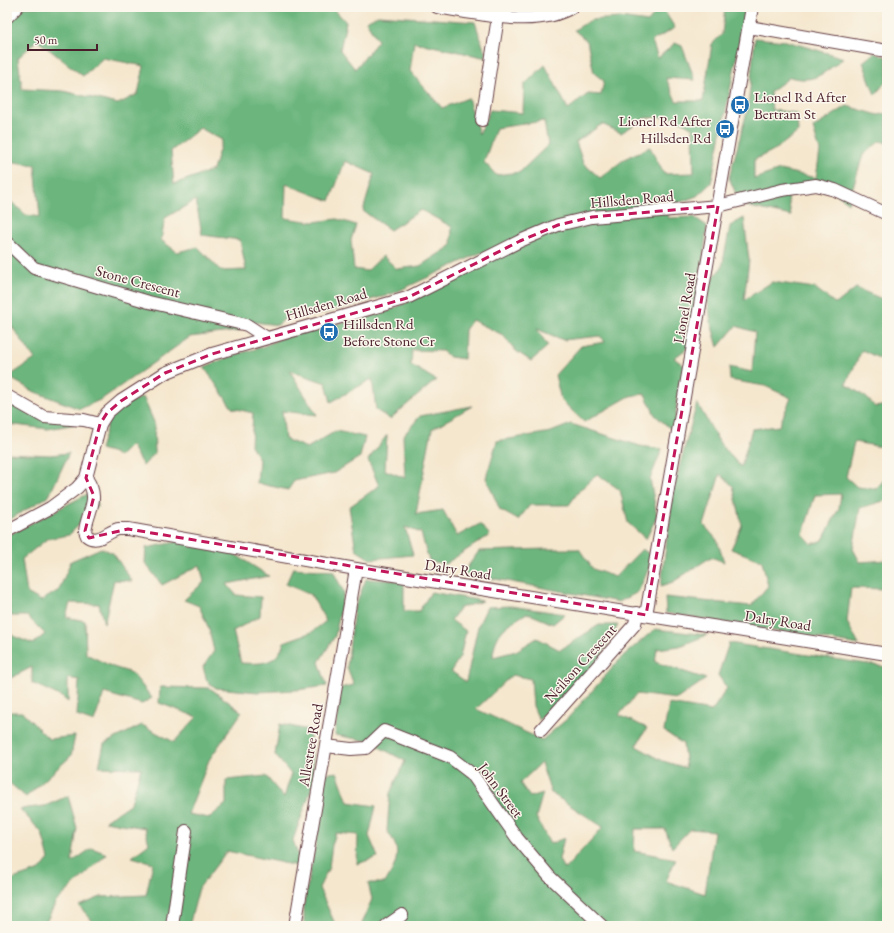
<svg xmlns="http://www.w3.org/2000/svg" width="894" height="933" font-family="'EB Garamond',serif">
<style>
.forest{fill:#6cb67e;stroke:#5b6a54;fill-rule:evenodd}
.lines{fill:none;stroke-linecap:round;stroke-linejoin:round}
.minor-casing{stroke:#643d43;stroke-width:14}
.minor{stroke:#fff;stroke-width:12}
.marked{fill:none;stroke:#c2185b;stroke-width:3;stroke-dasharray:8 5;stroke-linejoin:round}
.labels{text-anchor:middle;dominant-baseline:central;stroke-width:3;stroke-linejoin:round;paint-order:stroke}
.poi-label{font-size:15px;fill:#4a1f2b;stroke:#fbf7ec;text-anchor:start}
.street-label{font-size:15px;fill:#4a1f2b;stroke:#fbf7ec}
</style>
<rect width="100%" height="100%" fill="#fbf7ec"/>
<filter id="ink" filterUnits="userSpaceOnUse"><feTurbulence type="fractalNoise" baseFrequency=".025" numOctaves="2"/><feDisplacementMap in="SourceGraphic" scale="8" xChannelSelector="R" yChannelSelector="G"/><feConvolveMatrix kernelMatrix="1 2 1 2 8 2 1 2 1" color-interpolation-filters="sRGB"/></filter>
<filter id="wash" filterUnits="userSpaceOnUse"><feTurbulence type="fractalNoise" baseFrequency=".012" numOctaves="4" result="noise"/><feDisplacementMap in="SourceGraphic" scale="16" xChannelSelector="R" yChannelSelector="G"/><feGaussianBlur stdDeviation="0.9" result="paint"/><feColorMatrix in="noise" values="0 0 0 0 0 0 0 0 0 0 0 0 0 0 0 0 0 1.4 0 .05"/><feComposite in="paint" operator="in"/></filter>
<g filter="url(#wash)">
<rect width="100%" height="100%" fill="#f5e7ce"/>
<g class="forest">
<path d="M7,7H332L346,22L340,50L355,69L378,41L366,21L378,15L475,22L487,58L414,42L410,71L442,108L468,98L479,134L490,110L523,113L524,85L545,65L568,109L588,94L601,95L604,81L594,73L587,41L574,30L591,20L620,18L648,22L660,7H662L675,28L652,41L658,58L675,43L682,46L695,80L666,78L676,101H703L712,44L722,34L725,7H747L711,183L697,196L670,206L668,218L694,217L707,226L693,344L674,358L687,368L677,401L674,432L655,415L645,394L630,396L584,422L561,400L555,375L581,346L605,342L600,336L563,340L537,329L548,346L531,361L516,351L503,335L472,320L465,330L464,359L450,357L442,351L412,350L411,365L436,380L390,419L376,410L372,379L331,402L326,383L290,371L317,415L282,411L285,439L307,448L336,431L365,437L360,457L334,473L294,481L288,490L257,483L259,459L251,445L253,413L232,408L204,367L234,355L262,347L286,336L384,313L427,293L503,252L480,253L392,294L312,316L292,312L278,325L246,321L239,331L190,337L102,399L80,409L35,392L8,377L35,359L12,327H7V198L26,215L40,217L35,165L7,161ZM37,40L83,76L103,58L144,66L138,94L118,104L63,91L22,89L18,58ZM674,117L693,128L694,173L664,174L650,147L626,158L600,178L583,163L576,142L602,124L621,133L645,118ZM544,121L548,145L520,172L496,175L484,162L496,128ZM200,128L222,140L213,170L174,184L171,151ZM345,161L374,174L363,211L390,230L421,210L452,227L451,246L420,266L397,269L383,256L367,271L354,269L351,240L356,225L337,219L313,222L285,218L286,184L330,201ZM196,200L202,235L240,240L246,270L221,271L198,247L177,252L161,240L165,218Z"/>
<path d="M755,38L786,41L844,58C824,72 816,84 790,77L770,92L772,110L797,113L798,132L776,149L754,160V179L780,170L816,178L820,151L813,128L847,106L878,115L887,113V143L880,141L863,155L848,203L822,182L787,190L791,216L741,205L729,178L748,108Z"/>
<polygon points="874,53 887,57 887,80 875,95 863,62"/>
<path d="M744,218L749,260L744,300L772,282L815,288L836,304L856,288L887,301V362L862,350L846,384L867,398L875,407L887,405V448L854,442L846,477L857,487L876,489L887,476V500L860,508L853,549L860,562L887,560V589L851,588L847,622L859,645L666,613L665,597L751,606L768,586L762,561L731,549L742,525L733,486L720,474L704,525L717,540L724,562L711,557L673,582L661,586L673,490L697,403L721,445L741,467L752,429L779,426L791,398L765,386L730,380L729,367L752,372L755,332L736,326L718,347L711,323L706,286L722,267L730,226ZM841,494L839,508L823,540L812,544L803,534L815,495Z"/>
<polygon points="143,397 154,422 155,453 143,466 131,445 119,457 114,453 100,449 112,409"/>
<polygon points="7,400 76,424 48,429 7,424"/>
<polygon points="472,406 432,429 416,514 443,510 457,536 480,524 490,535 445,564 429,561 421,533 405,527 413,555 370,559 356,550 349,507 379,486 368,460 387,435 385,470 405,478 403,436 420,416"/>
<polygon points="571,424 640,446 662,449 650,479 657,516 646,539 628,523 620,490 597,474 579,491 569,505 530,505 518,520 500,510 486,478 497,441 551,432"/>
<polygon points="7,453 50,455 69,453 49,496 7,521"/>
<polygon points="95,490 98,506 69,535 47,539 22,559 27,593 41,601 59,590 71,561 101,548 113,553 132,581 114,580 104,624 99,604 70,603 66,617 85,621 86,654 113,667 132,673 152,698 142,704 104,693 94,722 77,716 79,680 68,678 68,702 62,697 32,683 32,667 7,680 7,628 13,636 33,644 45,634 27,616 11,616 7,593 7,536"/>
<path d="M186,540L236,555L269,576L227,584L236,595L261,597L260,616L233,631L241,663C260,664 278,665 284,642L312,632L326,621L311,595L286,584L293,568L333,571L344,592L335,636L319,662L327,686L296,690L258,692L216,688L207,681L203,667L214,651L209,629L199,606L184,600L204,582L200,565L162,585L145,563L146,548Z"/>
<polygon points="547,549 579,549 593,569 615,577 642,549 654,557 638,592 619,602 463,573 479,551"/>
<path d="M366,579L404,581V611H419L431,592L483,601L460,608L451,620L466,631L460,657L451,671L466,682L478,626L487,607L511,606L565,614L553,624L527,613C506,626 495,631 493,657L516,651L537,638L560,650L599,625H618L597,664L539,720L533,706L531,679L512,675L476,709L542,740L567,719L623,656L655,629L707,635L680,646L657,649L655,662L706,679L677,699L637,694L619,715L647,728L636,746L663,761L686,768L683,744L664,731L669,704L712,711L727,688L718,675L729,643L887,667V926H361L372,899L368,883H385C397,863 403,851 387,831L390,793L405,761L368,741L335,735L340,688L354,685L347,667L354,609ZM541,763L551,793L603,827L564,870L559,859L564,838L550,844L536,817L543,793L530,797L520,783ZM635,829H665L672,848L690,829L714,831L705,894L666,881L676,859L634,851Z"/>
<polygon points="160,687 210,688 242,712 209,760 188,814 209,818 226,804 226,780 266,776 284,798 291,774 275,755 280,724 309,730 315,779 293,840 302,867 227,851 199,888 189,926 92,926 90,918 79,906 101,897 146,895 153,863 132,857 149,844 145,828 105,821 131,803 141,768 99,767 104,744 142,725 174,742 197,717 159,703"/>
<polygon points="7,712 22,712 49,739 75,736 71,756 26,797 7,781"/>
<polygon points="337,772 348,802 376,806 369,836 378,857 357,864 358,835 336,833 332,845 329,867 319,888 336,926 304,926 304,904 318,831 324,774"/>
<polygon points="68,796 77,828 72,862 92,848 107,854 56,902 44,926 7,926 7,881 40,870 49,859 42,833 20,809 45,806"/>
</g>
</g>
<g filter="url(#ink)">
<g class="lines">
<g class="minor-casing">
<g id="minor">
<path d="M437,7C476,13 537,29 572,7"/>
<polyline points="7,17 17,7"/>
<polyline points="749,27 887,51"/>
<polyline points="482,120 498,17"/>
<polyline points="7,242 34,268 149,302 247,325 267,338"/>
<polyline points="7,396 44,417 84,420 100,424"/>
<path d="M86,478C101,499 88,509 85,531L87,536C98,544 107,532 118,529C121,529 125,529 128,529L356,569L887,654"/>
<polyline points="7,531 50,508 77,488 86,478 100,424 107,413 121,401 165,373 212,354 407,298 520,241 558,225 592,217 718,206 782,190 816,185 835,190 887,214"/>
<polyline points="646,615 752,7"/>
<polyline points="541,730 635,624 637,613"/>
<polyline points="326,746 351,749 366,748 384,731 450,757 472,774 517,838 549,876 602,926"/>
<polyline points="172,926 186,831"/>
<polyline points="295,926 356,569"/>
<polyline points="386,926 402,915"/>
</g>
</g>
<use href="#minor" class="minor"/>
</g>
</g>
<path class="marked" d="M718,206L646,615L128,529L89,538L85,531L94,496L86,478L100,424L107,413L121,401L165,373L212,354L407,298L520,241L558,225L592,217Z"/>
<defs>
<g id="bus-disc" transform="scale(1)"><circle r="9.5" fill="#1f6fb2" stroke="#fbf7ec"/><path d="M-5-6H5V4H4V6H2V4H-2V6H-4V4H-5ZM-3.5-4V0h7V-4ZM-3.5 1.2v1.5H-2V1.2ZM2 1.2v1.5H3.5V1.2Z" fill="#fff"/></g>
</defs>
<g fill-rule="evenodd">
<use href="#bus-disc" x="740" y="105"/>
<use href="#bus-disc" x="725" y="129"/>
<use href="#bus-disc" x="329" y="332"/>
</g>
<g class="labels">
<g class="poi-label">
<text x="754" y="96">Lionel Rd After<tspan x="754" dy="17">Bertram St</tspan></text>
<text x="711" y="120" text-anchor="end">Lionel Rd After<tspan x="711" dy="17">Hillsden Rd</tspan></text>
<text x="343" y="323">Hillsden Rd<tspan x="343" dy="17">Before Stone Cr</tspan></text>
</g>
<g class="street-label">
<text transform="translate(632 199) rotate(-5)">Hillsden Road</text>
<text transform="translate(138 281) rotate(15)">Stone Crescent</text>
<text transform="translate(326 304) rotate(-16)">Hillsden Road</text>
<text transform="translate(684 308) rotate(-80)">Lionel Road</text>
<text transform="translate(458 569) rotate(9)">Dalry Road</text>
<text transform="translate(778 620) rotate(9)">Dalry Road</text>
<text transform="translate(580 663) rotate(-48)">Neilson Crescent</text>
<text transform="translate(310 745) rotate(-80)">Allestree Road</text>
<text transform="translate(501 790) rotate(53)">John Street</text>
</g>
</g>
<rect width="894" height="933" fill="none" stroke="#fbf7ec" stroke-width="24"/>
<path d="M28 44v6h69v-6" fill="none" stroke="#4a1f2b" stroke-width="2"/>
<text x="34" y="44" font-size="12" fill="#4a1f2b" stroke="#fbf7ec" stroke-width="3" paint-order="stroke">50 m</text>
</svg>
